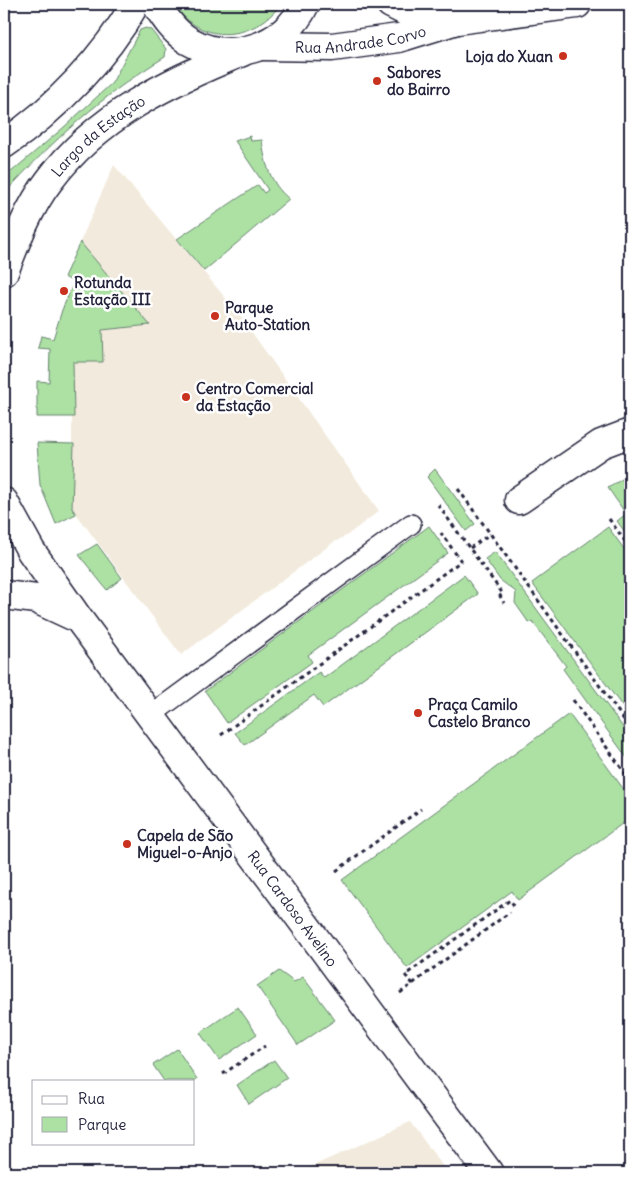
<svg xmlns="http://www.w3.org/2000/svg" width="634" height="1177" font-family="Delius,sans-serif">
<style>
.built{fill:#f2eadc}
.green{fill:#ace1a3;stroke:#67826f}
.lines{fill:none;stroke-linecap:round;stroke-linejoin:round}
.lane-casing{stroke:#22223b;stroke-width:22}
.street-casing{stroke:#22223b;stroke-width:31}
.secondary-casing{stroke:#22223b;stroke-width:31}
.path{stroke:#22223b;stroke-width:3;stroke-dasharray:4 4;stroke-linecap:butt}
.lane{stroke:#fff;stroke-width:19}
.street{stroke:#fff;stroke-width:28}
.secondary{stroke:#fff;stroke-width:28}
.poi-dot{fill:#c8321e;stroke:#fff;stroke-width:2}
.labels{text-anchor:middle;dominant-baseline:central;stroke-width:5;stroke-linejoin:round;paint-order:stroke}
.street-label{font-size:15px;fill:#22223b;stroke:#fff}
.poi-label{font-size:15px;font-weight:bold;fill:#22223b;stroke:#fff;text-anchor:start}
</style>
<rect width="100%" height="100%" fill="#fff"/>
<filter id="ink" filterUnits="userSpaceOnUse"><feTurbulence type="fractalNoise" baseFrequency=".02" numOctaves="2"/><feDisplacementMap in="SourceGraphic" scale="10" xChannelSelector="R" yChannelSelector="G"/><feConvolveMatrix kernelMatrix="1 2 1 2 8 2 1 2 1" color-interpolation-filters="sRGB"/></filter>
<g filter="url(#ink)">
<g class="built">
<polygon points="114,165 238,313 379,511 346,536 334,542 181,655 72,508 72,362 102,330 149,325 80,242"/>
<polygon points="410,1122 448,1173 297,1173 375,1138"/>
</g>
<g class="green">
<path d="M174,4H281C254,41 200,46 174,4Z"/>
<path d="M146,28L151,30L166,49L165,57C105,93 51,142 4,194V178L63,128L112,83L140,30Z"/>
<path d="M250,136L251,141L262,140C265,164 270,183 289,199L204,271L177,239L258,185L264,193L268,190L235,141Z"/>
<polygon points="80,242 150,325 102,330 103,362 73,362 74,417 37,417 37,381 49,382 50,349 38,348 41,336 53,339 62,310 74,282 64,277"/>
<polygon points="37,443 74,444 72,508 76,514 56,524 40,485"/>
<polygon points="435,469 475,524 466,531 427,477"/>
<polygon points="630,474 630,539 617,521 626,514 608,488"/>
<polygon points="429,526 448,553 308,655 312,662 227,723 205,691"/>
<polygon points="608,527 630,557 630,717 532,583"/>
<polygon points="97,544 122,578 107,590 79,555"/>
<polygon points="495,552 630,737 630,762 563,669 566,666 532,621 529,623 515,603 516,592 500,580 485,559"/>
<polygon points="464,575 478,594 323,707 314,695 245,745 235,733 319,672 324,678"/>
<polygon points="569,714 630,798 630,818 518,900 512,891 407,968 342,880"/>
<polygon points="279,971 294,982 303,977 335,1020 298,1045 257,986"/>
<polygon points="238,1007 257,1034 219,1060 200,1033"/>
<polygon points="177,1049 197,1079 194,1081 164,1081 153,1065"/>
<polygon points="274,1060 287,1078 249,1104 237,1085"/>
</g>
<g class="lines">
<g class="lane-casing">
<polyline id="lane" points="151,715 411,524"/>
</g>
<g class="street-casing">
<g id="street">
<polyline points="391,4 407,12 451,19"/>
<path id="s1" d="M262,46L332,47L399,38L457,20L577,4"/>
<polyline points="519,500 601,444 630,433"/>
<path id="s2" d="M4,502L31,551L78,618L489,1173"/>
<polyline points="4,595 36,599 77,618"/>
</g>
</g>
<g class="secondary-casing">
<g id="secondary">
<path d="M156,4C165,18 174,32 189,41C231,65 285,47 305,4"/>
<path d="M4,144C54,111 106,56 135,4"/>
<path id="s3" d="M4,272C16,241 29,207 49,181C97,116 170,81 242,52"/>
</g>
</g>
<g class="path">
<polyline points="458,489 630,728"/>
<polyline points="438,505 503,594 500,596 504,603"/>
<polyline points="609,519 630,548"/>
<polyline points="470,548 490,534"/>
<polyline points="573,700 630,780"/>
<polyline points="221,735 461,561 441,533"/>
<polyline points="336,871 421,809"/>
<polyline points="413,984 405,975 510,900 516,908"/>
<polyline points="400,993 510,912"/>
<polyline points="223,1074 265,1046"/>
</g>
<use href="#lane" class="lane"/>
<use href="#street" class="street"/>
<use href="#secondary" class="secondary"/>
</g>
</g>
<g class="poi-dot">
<circle cx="563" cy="56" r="5"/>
<circle cx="377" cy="81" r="5"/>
<circle cx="64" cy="291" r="5"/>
<circle cx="215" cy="316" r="5"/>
<circle cx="186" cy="397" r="5"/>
<circle cx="418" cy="713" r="5"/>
<circle cx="127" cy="844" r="5"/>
</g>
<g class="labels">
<g class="street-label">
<text stroke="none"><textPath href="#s1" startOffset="99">Rua Andrade Corvo</textPath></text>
<text stroke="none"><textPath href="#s3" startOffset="169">Largo da Estação</textPath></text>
<text stroke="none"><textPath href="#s2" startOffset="499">Rua Cardoso Avelino</textPath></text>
</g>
<g class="poi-label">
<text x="553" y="56" text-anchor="end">Loja do Xuan</text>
<text x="387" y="72">Sabores<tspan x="387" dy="17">do Bairro</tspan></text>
<text x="74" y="282">Rotunda<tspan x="74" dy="17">Estação III</tspan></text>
<text x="225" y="307">Parque<tspan x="225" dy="17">Auto-Station</tspan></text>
<text x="196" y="388">Centro Comercial<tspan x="196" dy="17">da Estação</tspan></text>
<text x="428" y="704">Praça Camilo<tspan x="428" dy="17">Castelo Branco</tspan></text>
<text x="137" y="835">Capela de São<tspan x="137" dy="17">Miguel-o-Anjo</tspan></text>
</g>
</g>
<rect width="634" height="1177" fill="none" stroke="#fff" stroke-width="20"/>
<rect x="10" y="10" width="614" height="1157" fill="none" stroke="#22223b" stroke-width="2" filter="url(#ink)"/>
<rect x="32" y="1080" width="162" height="65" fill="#ffffff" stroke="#a7a7b1"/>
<rect x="42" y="1096" width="25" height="8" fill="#ffffff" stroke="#a7a7b1"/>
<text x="78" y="1104" font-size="15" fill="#22223b">Rua</text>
<rect x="42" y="1117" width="25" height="15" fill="#ace1a3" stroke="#a7a7b1"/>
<text x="78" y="1130" font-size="15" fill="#22223b">Parque</text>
</svg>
